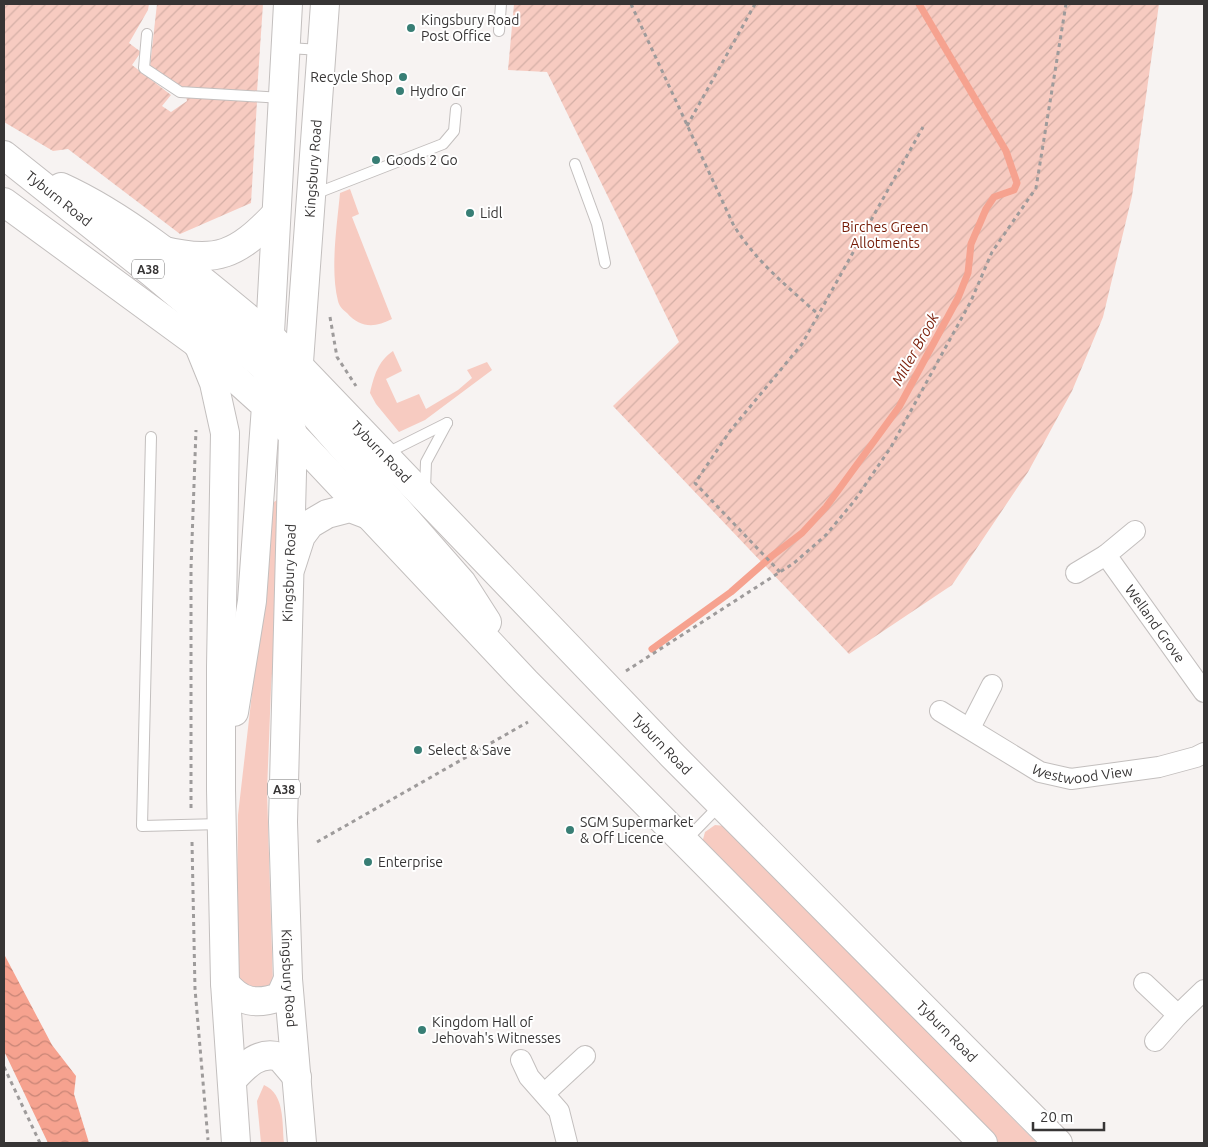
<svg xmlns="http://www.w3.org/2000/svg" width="1208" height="1147" font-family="Ubuntu,sans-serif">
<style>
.grass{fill:#f7cbc1}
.garden{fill:url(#garden-furrows)}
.water{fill:url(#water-waves)}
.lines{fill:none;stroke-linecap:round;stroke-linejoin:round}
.stream{stroke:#f6a28f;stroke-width:7}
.lane-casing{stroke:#c3bfbe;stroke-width:12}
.street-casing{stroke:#c3bfbe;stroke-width:22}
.secondary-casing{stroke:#c3bfbe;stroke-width:30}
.highway-casing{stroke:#c3bfbe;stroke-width:30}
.path{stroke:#9e9b9b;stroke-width:3;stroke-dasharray:4 4;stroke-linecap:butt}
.lane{stroke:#fff;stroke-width:10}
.street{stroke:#fff;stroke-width:20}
.secondary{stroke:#fff;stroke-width:28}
.highway{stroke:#fff;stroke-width:28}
.poi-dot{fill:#387e75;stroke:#fff;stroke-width:2}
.labels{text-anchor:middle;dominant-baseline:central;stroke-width:4;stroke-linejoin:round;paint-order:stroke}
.shield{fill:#fff;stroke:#737272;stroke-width:1}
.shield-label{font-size:12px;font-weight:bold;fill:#373535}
.poi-label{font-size:14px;fill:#373535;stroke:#fff;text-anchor:start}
.street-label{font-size:14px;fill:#373535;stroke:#fff}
.park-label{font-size:14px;fill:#741a05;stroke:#fff}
.water-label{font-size:15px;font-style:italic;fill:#7e240f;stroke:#fff}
</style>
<defs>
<pattern id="garden-furrows" width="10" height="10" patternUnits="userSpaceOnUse" patternTransform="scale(1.25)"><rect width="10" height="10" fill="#f7cbc1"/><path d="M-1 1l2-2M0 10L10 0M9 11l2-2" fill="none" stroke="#d4afa6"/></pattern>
<pattern id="water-waves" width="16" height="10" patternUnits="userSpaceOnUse" patternTransform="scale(1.25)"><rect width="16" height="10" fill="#f6a28f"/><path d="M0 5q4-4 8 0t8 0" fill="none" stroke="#c88576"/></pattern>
</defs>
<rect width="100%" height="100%" fill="#f7f3f2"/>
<g class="grass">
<path d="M350,189L359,214L352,217L392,319C375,328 360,328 347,313C343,310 339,306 338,301C330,269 337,226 340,193Z"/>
<path d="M393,351L402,371L386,379L397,403L419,394L426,409L458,390L472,378L467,370L487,362L492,370L425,420L399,432L376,404L370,393C374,376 378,361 393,351Z"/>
<polygon points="277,500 284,501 271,688 267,791 273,984 259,992 245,990 236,970 238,815 274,502"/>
<polygon points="715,825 725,826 1037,1143 996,1143 702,843 705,832"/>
<path d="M264,1085C285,1094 282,1123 284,1143H261L257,1101Z"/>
</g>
<g class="garden">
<polygon points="4,4 149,4 148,10 129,43 141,52 132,65 171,95 162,106 171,112 187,101 186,96 257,101 251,203 180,234 68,149 53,151 4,122"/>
<polygon points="157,4 263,4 257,92 179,87 150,66"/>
<polygon points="514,4 1159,4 1132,196 1103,317 1072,391 1028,472 952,585 849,654 613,406 679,342 547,72 508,70"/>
</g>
<polygon class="water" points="4,954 52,1045 76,1076 74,1094 89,1143 48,1143 4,1051"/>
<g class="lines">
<polyline class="stream" points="652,649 731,592 772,556 802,533 826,507 899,407 958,298 968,273 971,244 986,209 994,197 1014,190 1017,183 1006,151 919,4"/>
<g class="lane-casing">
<g id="lane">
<polyline points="499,31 501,4"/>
<polyline points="147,34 144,68 180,92 282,98"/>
<polyline points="288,48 321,50"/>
<polyline points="575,164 597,224 605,263"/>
<polyline points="312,195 443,144 454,131 456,109"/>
<polyline points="151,437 142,826 221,824"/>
<polyline points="385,454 447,423"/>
<polyline points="425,489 426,462 447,423"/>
<polyline points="685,841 720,805"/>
</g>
</g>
<g class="street-casing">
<g id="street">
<path id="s1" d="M1135,531L1106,555L1204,692"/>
<polyline points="1076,573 1106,555"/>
<path id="s2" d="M940,711L1040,772L1071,779L1159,767L1196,757L1204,753"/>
<polyline points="970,728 992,685"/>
<polyline points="1144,983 1178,1015"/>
<polyline points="1155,1041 1178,1015 1204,990"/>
<polyline points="521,1060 529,1077 559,1111 567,1143"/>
<polyline points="545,1093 585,1056"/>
</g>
</g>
<g class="secondary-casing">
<g id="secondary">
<polyline points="288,4 266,406 526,682 983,1143"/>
<path d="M161,250C217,264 237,255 276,214"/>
<path id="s3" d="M271,337L672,755L1058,1143"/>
<polyline points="277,352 284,372 298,396 462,583 487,622"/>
<path id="s4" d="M298,376L325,4"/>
<polyline points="291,567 301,536 310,524 327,514 350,508 371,516"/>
</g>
</g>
<g class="highway-casing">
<g id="highway">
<path id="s5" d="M4,155L151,272L269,371L283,399L293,434L283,822L288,979L302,1143"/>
<path d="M61,187C136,221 207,285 271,337"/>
<polyline points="4,202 195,342 266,406 252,601 234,712"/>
<polyline points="199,346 214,383 225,433 221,667 221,790 225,983 236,1143"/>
<path d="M225,983C241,1003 256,1005 280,997L288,979"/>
<path d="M232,1080C245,1066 259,1050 280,1057L297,1077"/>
</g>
</g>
<g class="path">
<path d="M631,4L733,224C755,261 787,286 819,315"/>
<polyline points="687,126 755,4"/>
<polyline points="330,317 337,357 356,386"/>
<polyline points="780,572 695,483 730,431 802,344 923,127"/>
<polyline points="626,671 794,563 826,535 855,500 891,447 971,301 992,252 1036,188 1066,4"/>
<polyline points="191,808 191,568 196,430"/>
<polyline points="192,842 195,989 208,1140"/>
<polyline points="317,842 528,722"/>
<polyline points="4,1067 40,1143"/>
</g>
<use href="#lane" class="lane"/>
<use href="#street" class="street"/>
<use href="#secondary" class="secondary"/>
<use href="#highway" class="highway"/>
</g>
<g class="poi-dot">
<circle cx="411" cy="28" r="5"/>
<circle cx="403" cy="77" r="5"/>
<circle cx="400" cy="91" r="5"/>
<circle cx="376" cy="160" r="5"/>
<circle cx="470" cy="213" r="5"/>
<circle cx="418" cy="750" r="5"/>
<circle cx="570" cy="830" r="5"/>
<circle cx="368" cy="862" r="5"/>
<circle cx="422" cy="1030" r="5"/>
</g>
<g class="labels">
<g class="shield">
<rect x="132" y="259.5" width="32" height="19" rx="4"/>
<rect x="268" y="779.5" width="32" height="19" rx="4"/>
</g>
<g class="shield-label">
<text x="148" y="269">A38</text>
<text x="284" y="789">A38</text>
</g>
<g class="poi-label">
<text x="421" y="20">Kingsbury Road<tspan x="421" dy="16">Post Office</tspan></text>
<text x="393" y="77" text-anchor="end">Recycle Shop</text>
<text x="410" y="91">Hydro Gr</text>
<text x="386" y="160">Goods 2 Go</text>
<text x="480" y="213">Lidl</text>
<text x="428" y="750">Select &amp; Save</text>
<text x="580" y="822">SGM Supermarket<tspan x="580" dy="16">&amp; Off Licence</tspan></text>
<text x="378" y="862">Enterprise</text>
<text x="432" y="1022">Kingdom Hall of<tspan x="432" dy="16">Jehovah's Witnesses</tspan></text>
</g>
<g class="street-label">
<text stroke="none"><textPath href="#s4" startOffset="208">Kingsbury Road</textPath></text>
<text stroke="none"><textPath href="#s5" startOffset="70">Tyburn Road</textPath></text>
<text stroke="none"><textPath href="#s3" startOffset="159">Tyburn Road</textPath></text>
<text transform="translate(289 573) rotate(-88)">Kingsbury Road</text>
<text stroke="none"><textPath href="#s1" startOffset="122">Welland Grove</textPath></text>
<text stroke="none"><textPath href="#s3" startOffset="564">Tyburn Road</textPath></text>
<text stroke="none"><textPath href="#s2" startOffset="160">Westwood View</textPath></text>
<text stroke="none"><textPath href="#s5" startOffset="954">Kingsbury Road</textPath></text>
<text stroke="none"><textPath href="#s3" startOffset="969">Tyburn Road</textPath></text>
</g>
<g class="park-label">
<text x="885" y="227">Birches Green<tspan x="885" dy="16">Allotments</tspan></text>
</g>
<g class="water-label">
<text transform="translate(915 349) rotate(-61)">Miller Brook</text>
</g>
</g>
<rect width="1208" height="1147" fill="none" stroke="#373535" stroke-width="10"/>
<path d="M1033 1122v8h71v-8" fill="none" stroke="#373535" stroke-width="2.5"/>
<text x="1040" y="1122" font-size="15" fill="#373535" stroke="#ffffff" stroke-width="4" paint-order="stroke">20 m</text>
</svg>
